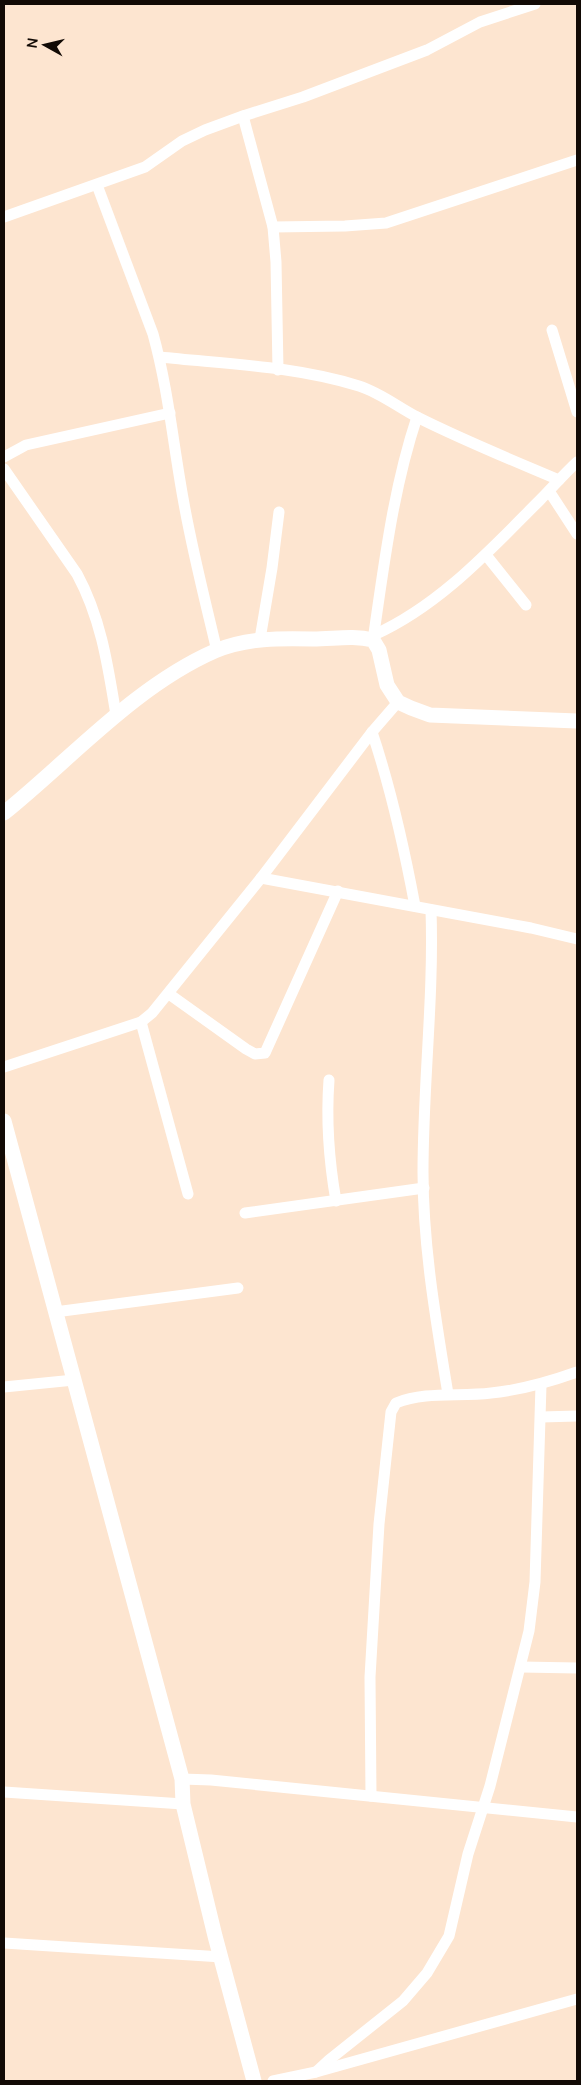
<svg xmlns="http://www.w3.org/2000/svg" width="581" height="2085" font-family="Manrope,sans-serif">
<style>
.lines{fill:none;stroke-linecap:round;stroke-linejoin:round}
.minor{stroke:#fff;stroke-width:11}
.tertiary{stroke:#fff;stroke-width:15}
</style>
<rect width="100%" height="100%" fill="#fde5d0"/>
<g class="lines">
<g class="minor">
<polyline points="243,116 273,227 276,262 278,370"/>
<path d="M97,185L153,334C168,388 173,443 183,498C192,550 205,600 217,651"/>
<polyline points="4,217 145,167 182,141 205,130 243,116 303,97 427,50 480,22 535,4"/>
<polyline points="273,227 345,226 386,223 577,160"/>
<polyline points="552,330 577,412"/>
<path d="M160,357C225,364 295,366 359,386C381,393 399,408 419,418C465,441 512,460 559,480"/>
<polyline points="4,457 26,445 170,413"/>
<path d="M4,469L77,574C101,618 108,666 116,715"/>
<polyline points="549,491 577,534"/>
<polyline points="486,555 526,605"/>
<path d="M374,635C440,605 489,551 540,500C552,488 564,474 577,462"/>
<polyline points="260,639 272,568 279,512"/>
<path d="M373,640C384,565 393,489 417,417"/>
<path d="M372,732C391,789 404,847 415,906"/>
<polyline points="261,878 531,928 577,939"/>
<path d="M431,910C434,997 423,1084 423,1172C423,1246 436,1321 448,1394"/>
<polyline points="169,994 246,1049 255,1054 265,1053 338,891"/>
<polyline points="141,1022 188,1194"/>
<polyline points="4,1067 141,1022 152,1013 261,878 372,732 398,702"/>
<path d="M329,1080C326,1121 329,1161 336,1201"/>
<polyline points="245,1213 424,1188"/>
<polyline points="55,1312 238,1288"/>
<polyline points="4,1387 74,1380"/>
<polyline points="541,1417 577,1416"/>
<polyline points="521,1667 577,1668"/>
<polyline points="182,1779 211,1780 577,1817"/>
<polyline points="4,1792 183,1804"/>
<path d="M371,1796L370,1677L379,1524L391,1412L396,1403C426,1391 459,1397 491,1393C521,1390 549,1382 577,1372"/>
<polyline points="4,1943 222,1957"/>
<polyline points="316,2072 329,2060 403,2001 427,1973 449,1936 468,1854 490,1786 529,1631 535,1582 541,1385"/>
<polyline points="273,2081 316,2072 577,1999"/>
</g>
<g class="tertiary">
<path d="M4,813C71,759 135,686 215,651C246,638 280,638 313,639C334,639 353,635 373,640L379,650L387,685L398,702L411,708L430,715L577,721"/>
<polyline points="4,1121 182,1779 183,1804 215,1936 254,2081"/>
</g>
</g>
<rect width="581" height="2085" fill="none" stroke="#120a05" stroke-width="10"/>
<g transform="translate(45 45) rotate(278)" stroke="#fde5d0" stroke-width="4" paint-order="stroke">
<path d="M0-4L9 19L0 12L-9 19Z" fill="#120a05"/>
<text y="-8" font-size="14" font-weight="bold" text-anchor="middle" fill="#120a05">N</text>
</g>
</svg>
